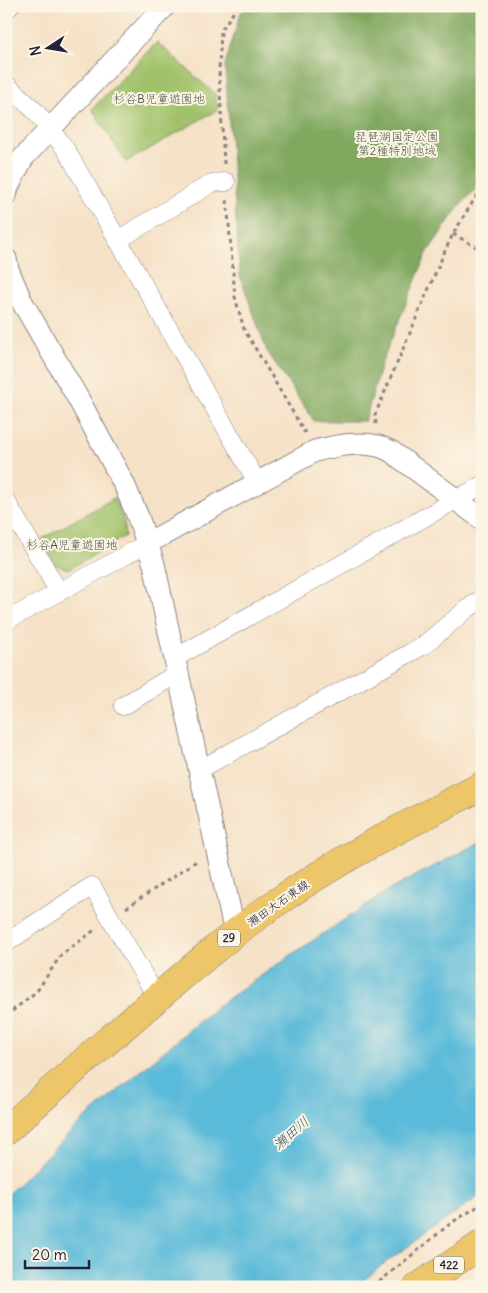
<svg xmlns="http://www.w3.org/2000/svg" width="488" height="1293" font-family="Delius,'Klee One',sans-serif">
<style>
.green{fill:#a1c26b;stroke:#627253}
.forest{fill:#80a85f;stroke:#51654d}
.water{fill:#5abad9;stroke:#3e6e8a}
.lines{fill:none;stroke-linecap:round;stroke-linejoin:round}
.minor-casing{stroke:#8c8280;stroke-width:19}
.tertiary-casing{stroke:#8c8280;stroke-width:23}
.primary-casing{stroke:#8c8280;stroke-width:29}
.trunk-casing{stroke:#8c8280;stroke-width:29}
.path{stroke:#8c8280;stroke-width:3;stroke-dasharray:4 4;stroke-linecap:butt}
.minor{stroke:#fff;stroke-width:18}
.tertiary{stroke:#fff;stroke-width:21}
.primary{stroke:#ecc669;stroke-width:28}
.trunk{stroke:#ecc669;stroke-width:28}
.labels{text-anchor:middle;dominant-baseline:central;stroke-width:4;stroke-linejoin:round;paint-order:stroke}
.shield{fill:#fcf5e5;stroke:#63616e;stroke-width:1}
.shield-label{font-size:11px;font-weight:bold;fill:#22223b}
.park-label{font-size:12px;fill:#4e5a4c;stroke:#fcf5e5}
.street-label{font-size:12px;fill:#22223b;stroke:#fcf5e5}
.water-label{font-size:14px;font-style:italic;fill:#365772;stroke:#fcf5e5}
</style>
<rect width="100%" height="100%" fill="#fcf5e5"/>
<filter id="ink" filterUnits="userSpaceOnUse"><feTurbulence type="fractalNoise" baseFrequency=".02" numOctaves="2"/><feDisplacementMap in="SourceGraphic" scale="10" xChannelSelector="R" yChannelSelector="G"/><feConvolveMatrix kernelMatrix="1 2 1 2 8 2 1 2 1" color-interpolation-filters="sRGB"/></filter>
<filter id="wash" filterUnits="userSpaceOnUse"><feTurbulence type="fractalNoise" baseFrequency=".0096" numOctaves="4" result="noise"/><feDisplacementMap in="SourceGraphic" scale="20" xChannelSelector="R" yChannelSelector="G"/><feGaussianBlur stdDeviation="1.12" result="paint"/><feColorMatrix in="noise" values="0 0 0 0 0 0 0 0 0 0 0 0 0 0 0 0 0 1.4 0 .05"/><feComposite in="paint" operator="in"/></filter>
<g filter="url(#wash)">
<rect width="100%" height="100%" fill="#f5e1c6"/>
<g class="green">
<polygon points="157,42 216,95 217,110 126,162 92,109"/>
<polygon points="114,498 124,521 125,536 69,569 55,565 42,539"/>
</g>
<polygon class="forest" points="249,6 482,6 482,182 457,209 427,253 381,364 365,421 314,421 267,351 240,276 225,65 241,12"/>
<polygon class="water" points="482,841 482,1194 382,1265 356,1287 6,1287 6,1196 80,1123 216,1007 294,953 389,890"/>
</g>
<g filter="url(#ink)">
<g class="lines">
<g class="minor-casing">
<g id="minor">
<polyline points="6,10 10,6"/>
<polyline points="6,84 35,111 65,148 257,482"/>
<polyline points="118,240 212,183 226,182"/>
<polyline points="6,501 59,592"/>
<polyline points="6,621 148,543"/>
<polyline points="175,658 482,485"/>
<polyline points="123,706 178,673"/>
<polyline points="199,770 424,645 467,609 482,599"/>
<polyline points="6,943 92,886 157,998"/>
</g>
</g>
<g class="tertiary-casing">
<g id="tertiary">
<polyline points="6,195 8,187 23,158 165,6"/>
<polyline points="6,259 8,269 21,300 79,400 124,484 138,517 154,564 235,933"/>
<path d="M148,543L315,451C335,446 358,441 378,446C383,447 388,450 392,452L482,519"/>
</g>
</g>
<g class="primary-casing">
<path id="primary" d="M6,1131C51,1090 97,1050 142,1011C183,976 222,941 266,910C333,862 408,824 482,786"/>
</g>
<g class="trunk-casing">
<polyline id="trunk" points="418,1287 482,1244"/>
</g>
<g class="path">
<polyline points="224,164 219,71 221,30 238,6"/>
<polyline points="227,200 235,297 244,329 305,433"/>
<polyline points="453,234 482,250"/>
<polyline points="376,424 375,415 444,253 453,234 477,195 482,193"/>
<polyline points="126,908 198,860"/>
<polyline points="6,1016 37,991 61,955 96,929"/>
<polyline points="373,1287 451,1223 482,1204"/>
</g>
<use href="#minor" class="minor"/>
<use href="#tertiary" class="tertiary"/>
<use href="#primary" class="primary"/>
<use href="#trunk" class="trunk"/>
</g>
</g>
<g class="labels">
<g class="shield">
<rect x="218" y="929.5" width="22" height="17" rx="4"/>
<rect x="434" y="1256.5" width="30" height="17" rx="4"/>
</g>
<g class="shield-label">
<text x="229" y="938">29</text>
<text x="449" y="1265">422</text>
</g>
<g class="park-label">
<text x="159" y="98">杉谷B児童遊園地</text>
<text x="397" y="136">琵琶湖国定公園<tspan x="397" dy="14">第2種特別地域</tspan></text>
<text x="72" y="544">杉谷A児童遊園地</text>
</g>
<g class="street-label">
<text transform="translate(278 903) rotate(-35)">瀬田大石東線</text>
</g>
<g class="water-label">
<text transform="translate(291 1133) rotate(-41)">瀬田川</text>
</g>
</g>
<rect width="488" height="1293" fill="none" stroke="#fcf5e5" stroke-width="25"/>
<g transform="translate(48 48) rotate(258)" stroke="#fcf5e5" stroke-width="4" paint-order="stroke">
<path d="M0-4L9 19L0 12L-9 19Z" fill="#22223b"/>
<text y="-8" font-size="14" font-weight="bold" text-anchor="middle" fill="#22223b">N</text>
</g>
<path d="M25 1260v8h64v-8" fill="none" stroke="#22223b" stroke-width="2.5"/>
<text x="32" y="1260" font-size="15" fill="#22223b" stroke="#fcf5e5" stroke-width="4" paint-order="stroke">20 m</text>
</svg>
